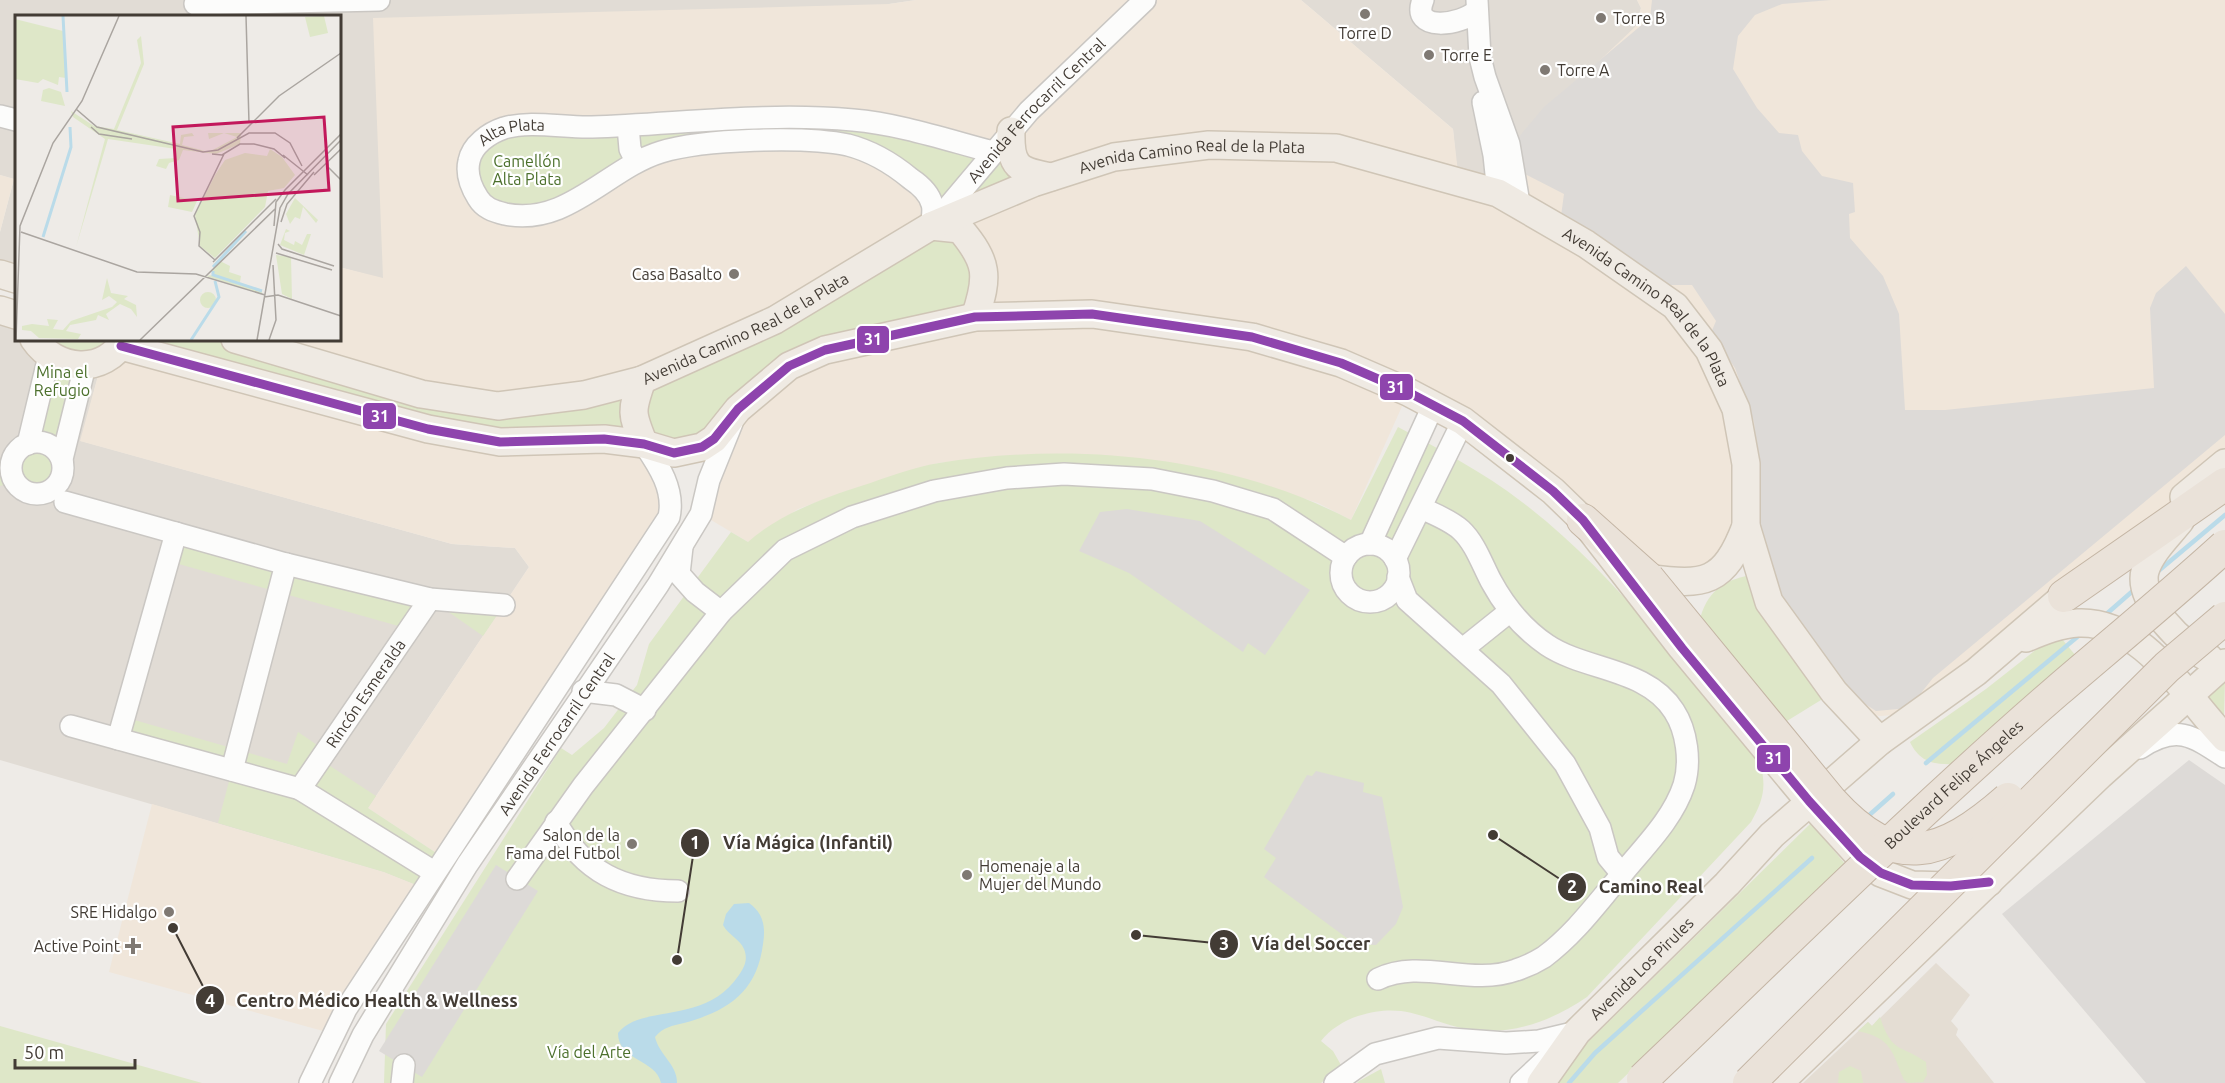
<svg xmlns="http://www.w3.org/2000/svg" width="2225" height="1083" font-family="Ubuntu,sans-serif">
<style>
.residential{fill:#e1dcd5}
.commercial{fill:#f0e6da}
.education{fill:#e4ddd3}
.green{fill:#dee7c8}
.parking{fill:#dddad7}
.water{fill:#badbe9}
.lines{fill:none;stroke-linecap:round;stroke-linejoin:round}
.stream{stroke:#badbe9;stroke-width:4.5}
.minor-casing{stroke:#cac7c3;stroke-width:24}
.major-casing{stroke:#cfc5b6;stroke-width:30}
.highway-casing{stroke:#c4b5a4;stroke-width:34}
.minor{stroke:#fcfcfb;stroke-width:21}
.major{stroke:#efeae3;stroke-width:27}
.highway{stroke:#eae2d9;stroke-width:32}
.highway-bridge-casing{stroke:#c4b5a4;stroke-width:34;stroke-linecap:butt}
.highway-bridge{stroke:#eae2d9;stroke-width:32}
.bus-1-casing{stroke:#fff;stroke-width:14}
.bus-1{stroke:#8e44ad;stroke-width:9}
.poi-dot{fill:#7f7973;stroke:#fff;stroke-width:2}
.bus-dot{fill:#433c35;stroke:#fff;stroke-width:2}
.labels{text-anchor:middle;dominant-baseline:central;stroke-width:4.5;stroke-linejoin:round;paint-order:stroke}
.poi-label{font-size:16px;fill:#433c35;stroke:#fff;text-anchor:start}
.street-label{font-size:16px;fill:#433c35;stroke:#fff}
.park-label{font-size:16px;fill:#4c702c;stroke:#fff}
.inset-river{fill:none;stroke:#badbe9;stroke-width:3}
.inset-road{fill:none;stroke:#aaa5a0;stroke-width:1.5}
.view{fill:#c2185b;fill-opacity:0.15;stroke:#c2185b;stroke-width:3}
.inset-edge{fill:none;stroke:#433c35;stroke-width:3}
.leader{fill:none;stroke:#433c35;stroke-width:2}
.callout-dot{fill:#433c35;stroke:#fff;stroke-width:2}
.mark-label{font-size:18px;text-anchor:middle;font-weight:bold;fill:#fff}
.callout-label{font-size:18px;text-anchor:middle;font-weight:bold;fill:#433c35;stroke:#fff;stroke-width:4.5;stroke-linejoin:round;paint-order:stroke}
.line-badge{stroke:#fff;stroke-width:2}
.badge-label{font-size:16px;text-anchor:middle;font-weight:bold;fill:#fff}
</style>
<rect width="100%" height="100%" fill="#eeebe7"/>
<g class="residential">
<polygon points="0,0 916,0 889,4 383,279 339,267 339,16 16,16 16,279 0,274 0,232 14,179 0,175"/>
<polygon points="1301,0 1637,0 1641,8 1636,26 1525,207 1458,181 1453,129"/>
<polygon points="0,310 16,315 16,339 34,339 102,361 81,441 452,544 515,548 529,567 368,808 424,888 384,872 0,760"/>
</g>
<g class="commercial">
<polygon points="916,0 1127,0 1127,14 1147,0 1301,0 1453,129 1459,181 1519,203 1517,139 1636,26 1641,8 1637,0 2225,0 2225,463 1923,713 1880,716 1868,714 1756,561 1668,576 1408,393 1351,520 1318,503 1235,476 1188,466 1144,459 988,458 938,463 844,492 798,509 748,542 701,514 738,409 642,380 498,406 235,339 339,339 339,267 383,278 373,18 889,4"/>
<polygon points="0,175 14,179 0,232"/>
<polygon points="108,358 644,444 669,517 444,858 368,808 529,567 515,548 452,544 80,441 102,361"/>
<polygon points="152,804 384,872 424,888 334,1034 109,972"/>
</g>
<polygon class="education" points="1936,963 1970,995 1951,1021 1958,1029 1956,1035 1994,1083 1803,1083 1868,1022 1872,1026"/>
<g class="green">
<path d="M788,117L993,152L1025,172L933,226L976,249L975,317L825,350L714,439L500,442L121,346L91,365L58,484C44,498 27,496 14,482L0,486V459L14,456L23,447L49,356L34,339H235L421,394L584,395L886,255L932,204L850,146L711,143L515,216L470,185L488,135Z"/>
<path d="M1398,427C1441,450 1483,472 1522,502C1616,573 1686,673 1760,763C1767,787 1763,801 1751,822L1587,997C1556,1018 1522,1032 1484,1031C1433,1029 1414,998 1358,1016C1345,1020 1329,1030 1321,1041L1333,1051L1341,1065L1321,1083H384L386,1024L561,748L572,755L604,728L637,685L649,644L731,532L748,542C778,515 823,498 861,486C886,478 913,467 939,463C1075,441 1228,456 1351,520Z"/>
<polygon points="176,533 504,605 483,636 430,599 409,629 168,561"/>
<path d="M1746,576L1759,579L1834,692L1777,727L1697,633C1702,601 1714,583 1746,576Z"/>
<path d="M2057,633L2076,656L1957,764C1935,765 1920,763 1910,742L1986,689Z"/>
<polygon points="2225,678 2224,717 2220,718 2205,697"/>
<polygon points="124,717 287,764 298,732 326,751 321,760 376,796 368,808 444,858 424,888 384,872 218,823 232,770 118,739"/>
<polygon points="1811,823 1846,865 1618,1083 1554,1083 1579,1051"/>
<path d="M1880,1017C1892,1054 1900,1044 1926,1062L1927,1075L1923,1082L1908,1083L1904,1080C1892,1052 1892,1038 1858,1031L1868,1022L1872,1026Z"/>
<polygon points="0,1026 202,1083 0,1083"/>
<polygon points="1850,1066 1861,1071 1863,1083 1838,1083 1839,1072"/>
<polygon points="1381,1069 1385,1083 1357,1083 1359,1081"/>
</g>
<g class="parking">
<polygon points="1652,0 1831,0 1782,4 1755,15 1738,36 1733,69 1757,108 1779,133 1798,135 1802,151 1822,176 1853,183 1855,212 1849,214 1850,238 1883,276 1899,314 1905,410 1945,410 2154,388 2150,308 2156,293 2186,266 2225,314 2225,435 1933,678 1909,708 1876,711 1851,695 1790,618 1771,575 1759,531 1761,486 1754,422 1735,368 1711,333 1716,321 1692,285 1666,285 1561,216 1564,194 1521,172 1517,139 1544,107 1650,18"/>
<polygon points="1127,509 1200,521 1310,590 1265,655 1248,643 1243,652 1129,573 1079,551 1100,512"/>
<polygon points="2189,760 2225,785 2225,1083 2146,1083 2002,914"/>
<polygon points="1316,771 1364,783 1363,792 1382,797 1403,907 1396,924 1376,945 1355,944 1264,877 1276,858 1264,849 1307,775 1312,776"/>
<polygon points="496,865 538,891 422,1077 379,1051"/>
</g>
<path class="water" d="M749,903C763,913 766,926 763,944C757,992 728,1011 684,1023C672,1026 663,1027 655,1037C659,1055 677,1064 677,1083H661C656,1059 618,1061 618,1033C642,1003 705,1026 739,975C745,966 748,959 744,949C740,939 728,935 723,925L726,914L734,904Z"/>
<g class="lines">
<g class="stream">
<polyline points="2156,573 2225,515"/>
<polyline points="2103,617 2135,589"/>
<polyline points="1926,763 2082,633"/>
<polyline points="1866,818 1893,794"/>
<polyline points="1569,1083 1595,1053 1812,858"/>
</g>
<g class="minor-casing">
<g id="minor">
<path d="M1423,0C1410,33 1462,25 1476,11"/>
<polyline points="1477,0 1480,57 1485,77 1509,144 1519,203"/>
<polyline points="195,4 379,0"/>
<polyline points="1483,102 1494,155 1498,193"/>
<polyline points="0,116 16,120"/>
<polyline points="628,126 630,149 636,161"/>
<path id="s1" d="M931,226C932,220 934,210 932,204C929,193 920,185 911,179C893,164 871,151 848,145C805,136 703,139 661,152C608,168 567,227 505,214C493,211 484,208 478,198C471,187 466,174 469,161C472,145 489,133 504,128C531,120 564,128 592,127C679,124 766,112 853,120C900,124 947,140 993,152"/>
<path id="s2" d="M932,226L1029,111L1145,0"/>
<circle cx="37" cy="468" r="26"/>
<polyline points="28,444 49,356"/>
<polyline points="62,459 85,366"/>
<polyline points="65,502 286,564 430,599 504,605"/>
<polyline points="1370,544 1433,406"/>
<circle cx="1370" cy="573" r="29"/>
<polyline points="682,547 679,574 695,592 721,612"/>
<polyline points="1395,559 1463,421"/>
<polyline points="1398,577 1407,600 1501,684 1565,764 1600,828 1608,857 1622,874"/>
<polyline points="1464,648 1509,612"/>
<polyline points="583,691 616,695 645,710"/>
<polyline points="71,726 300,789 434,872"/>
<polyline points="118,739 176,533"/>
<path d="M2140,748C2176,724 2192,735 2225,757"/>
<polyline points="232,770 286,564"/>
<path id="s3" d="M300,789L430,599"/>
<path d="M556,822C583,872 623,891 678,891"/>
<polyline points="517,879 583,786 721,612 785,550 852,517 934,491 1007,478 1064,474 1152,479 1213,491 1273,509 1346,557"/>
<path d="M1378,979C1422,958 1469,987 1516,970C1525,967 1536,962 1544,957C1576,933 1597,903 1622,874C1644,847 1673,819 1684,785C1691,762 1687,731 1674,711C1647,668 1586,671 1547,645C1522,628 1505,607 1491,581C1482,564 1475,543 1461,530C1450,520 1434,514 1421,508"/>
<path d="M310,1083L346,1009L669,517C675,490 659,466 644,444"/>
<path id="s4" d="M340,1083L363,1035L467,865L658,585L701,514L709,480L732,423"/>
<polyline points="402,1083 404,1065"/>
<polyline points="1335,1083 1375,1054 1438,1038 1506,1043 1539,1041 1577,1032"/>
<polyline points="1521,1083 1552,1054"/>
</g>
</g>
<g class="major-casing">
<g id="major">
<path d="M1011,131C1010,167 1018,171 1051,177"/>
<path d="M931,226L960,229C988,262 989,276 975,317"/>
<polyline points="0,274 16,279"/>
<polyline points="0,310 16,315"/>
<path d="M34,339C56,371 104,376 125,339"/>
<path id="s5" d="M235,339L421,394L498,406L584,395L642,380L775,320L931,226L1033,183L1114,157L1209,145L1336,148L1498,193L1586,244L1675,306L1709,350L1736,409L1746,464V526L1769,602L1834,692L1880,741"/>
<polyline points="121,346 428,429 500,442 604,439 644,444 674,453 702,447 714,439 738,409 789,366 825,350 975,317 1092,314 1252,337 1341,363 1408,392 1463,421 1553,491 1583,520 1682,648 1809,801 1860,857 1881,873 1912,885 1951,886 1989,882"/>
<path d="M642,380C631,411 631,413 644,444"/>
<polyline points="2184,497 2225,463"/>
<path d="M2180,521C2168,536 2150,553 2145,571C2137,601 2184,648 2209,658"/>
<path d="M1648,578C1705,586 1724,584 1746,526"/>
<path d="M2026,638C2043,631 2060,624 2078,623C2144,620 2185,697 2225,738"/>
<path id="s6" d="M1541,1083L1577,1032L1727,884L1772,835L1880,741L1976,672L2081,582"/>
<polyline points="1779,1083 2100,775 2225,663"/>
</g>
</g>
<g class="highway-casing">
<g id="highway">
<polyline points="1583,520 1648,578"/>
<polyline points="2064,596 2225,484"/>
</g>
</g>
<use href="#minor" class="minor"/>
<use href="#major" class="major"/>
<use href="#highway" class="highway"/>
<g class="highway-bridge-casing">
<g id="highway-bridge">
<path d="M1648,578L1831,801C1895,872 1942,857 2008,799"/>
<path id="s7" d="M1643,1079C1780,949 1914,815 2057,691C2113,643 2170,596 2225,546"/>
<polyline points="1749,1083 2167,667 2225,618"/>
</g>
</g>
<use href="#highway-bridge" class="highway-bridge"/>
<g class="bus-1-casing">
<polyline id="bus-1" points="121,346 428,429 500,442 604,439 644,444 674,453 702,447 714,439 738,409 789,366 825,350 975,317 1092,314 1252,337 1341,363 1408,392 1463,421 1553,491 1583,520 1682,648 1809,801 1860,857 1881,873 1912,885 1951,886 1989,882"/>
</g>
<use href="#bus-1" class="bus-1"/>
</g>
<g class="poi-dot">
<circle cx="1365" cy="14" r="6"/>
<circle cx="1601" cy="18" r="6"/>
<circle cx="1429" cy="55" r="6"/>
<circle cx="1545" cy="70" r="6"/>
<circle cx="734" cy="274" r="6"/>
<circle cx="632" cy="844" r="6"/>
<circle cx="967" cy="875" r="6"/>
<circle cx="169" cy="912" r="6"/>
<path d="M130 937h6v6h6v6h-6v6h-6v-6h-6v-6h6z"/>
</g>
<circle class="bus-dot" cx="1510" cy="458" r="5"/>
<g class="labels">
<g class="poi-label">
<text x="1613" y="18">Torre B</text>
<text x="1365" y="33" text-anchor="middle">Torre D</text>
<text x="1441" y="55">Torre E</text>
<text x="1557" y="70">Torre A</text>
<text x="722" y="274" text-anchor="end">Casa Basalto</text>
<text x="620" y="835" text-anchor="end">Salon de la<tspan x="620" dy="18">Fama del Futbol</tspan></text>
<text x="979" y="866">Homenaje a la<tspan x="979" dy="18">Mujer del Mundo</tspan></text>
<text x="157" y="912" text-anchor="end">SRE Hidalgo</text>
<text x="120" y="946" text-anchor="end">Active Point</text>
</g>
<g class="street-label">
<text stroke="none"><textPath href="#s2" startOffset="156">Avenida Ferrocarril Central</textPath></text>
<text stroke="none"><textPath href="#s1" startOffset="616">Alta Plata</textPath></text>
<text stroke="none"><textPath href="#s5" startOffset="1020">Avenida Camino Real de la Plata</textPath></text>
<text stroke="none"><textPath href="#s5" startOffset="1524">Avenida Camino Real de la Plata</textPath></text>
<text stroke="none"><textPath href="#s5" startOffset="534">Avenida Camino Real de la Plata</textPath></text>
<text stroke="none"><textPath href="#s3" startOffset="116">Rincón Esmeralda</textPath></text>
<text stroke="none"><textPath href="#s4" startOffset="411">Avenida Ferrocarril Central</textPath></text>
<text stroke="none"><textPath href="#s7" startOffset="428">Boulevard Felipe Ángeles</textPath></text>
<text stroke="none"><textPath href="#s6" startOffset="153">Avenida Los Pirules</textPath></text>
</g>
<g class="park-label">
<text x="527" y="161">Camellón<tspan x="527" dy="18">Alta Plata</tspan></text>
<text x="62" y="372">Mina el<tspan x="62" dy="18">Refugio</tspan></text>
<text x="589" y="1052">Vía del Arte</text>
</g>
</g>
<g transform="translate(15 15)">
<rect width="326" height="326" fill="#eeebe7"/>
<path d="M309,1L313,18L295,22L290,2ZM0,4L48,16L51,63L44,62L43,70L28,64L23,68L0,64ZM126,21L129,49L102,115L165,129L166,120L177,118L179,121L169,122L167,130L194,137L222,122L209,118L194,124L193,118H226L225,129L201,139L168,135L164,145L154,148L151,154L141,151L144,144L161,143V134L93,124L61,232L90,124L58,102L56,96L79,111L99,114L126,48L122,25ZM34,73L46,77L50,91L26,86L28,75ZM255,134L267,142L280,160L269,173L253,176L250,192L200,243L185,231L180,200L200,160L210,145L230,138L252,141ZM155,180L182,186L177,197L153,192ZM280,183L303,205L301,208L288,192L285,204L280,202L275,209L271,199ZM271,214L275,216L270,218L269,225L279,230L280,226L287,230L292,219H296L289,240L265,230ZM261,240L276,242L277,284L267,279ZM205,246L215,251L214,257L226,261L225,267L216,266L247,276V279L191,261L198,260V253ZM92,263L96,278L113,281L109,284L121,290L122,302L116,294L105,289L91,299L94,305L83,300L81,305L55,310L51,316L66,319L63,324L24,323L16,316L7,315V311L17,309L34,311L32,304L43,305L38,314L48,315L56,306L97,292L102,287L94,281L87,285ZM185 285a8 8 0 1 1 16 0a8 8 0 1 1-16 0Z" fill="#dee7c8"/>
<path class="inset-river" d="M48,1L52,77M28,222L56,132L55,112M198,252L231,216M198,256V260L247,276M176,325L204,282L200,266"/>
<path class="inset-road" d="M231,1L234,108M61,94L82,112L188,137L203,135L234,118H260L275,128L287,151M76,112L84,119L117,124M222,123L264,81L326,38M197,139L207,140L225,129H239L259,134L270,143M268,140L293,160M313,147V152L326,165M299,160L326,134M266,207L272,189L299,157M259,211L261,187L270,175L326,119M6,217L122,257L181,259L250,280M263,229L267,234L319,251M261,238L317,255M200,245L184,231L185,217L179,201L209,139M198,247L261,184M249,282L263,280L326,301M1,325L5,211L38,128L67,86L104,1M125,325L260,194M242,325L265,193L273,179L326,125M254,325L261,305L258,250"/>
<path class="view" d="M309,102L314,175L163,186L158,112Z"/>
<rect width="326" height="326" class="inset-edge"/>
</g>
<path class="leader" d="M677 960L695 843M1493 835L1572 887M1136 935L1224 944M173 928L210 1000"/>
<g class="callout-dot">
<circle cx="677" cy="960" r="6"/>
<circle cx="1493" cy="835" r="6"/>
<circle cx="1136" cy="935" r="6"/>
<circle cx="173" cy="928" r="6"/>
<circle cx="695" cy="843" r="15"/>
<circle cx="1572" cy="887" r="15"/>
<circle cx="1224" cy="944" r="15"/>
<circle cx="210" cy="1000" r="15"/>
</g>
<g class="mark-label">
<text x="695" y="849">1</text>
<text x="1572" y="893">2</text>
<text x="1224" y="950">3</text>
<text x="210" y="1007">4</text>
</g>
<g class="callout-label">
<text x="808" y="849">Vía Mágica (Infantil)</text>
<text x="1651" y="893">Camino Real</text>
<text x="1311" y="950">Vía del Soccer</text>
<text x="377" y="1007">Centro Médico Health &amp; Wellness</text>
</g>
<g class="line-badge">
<rect x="856" y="325" width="34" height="29" rx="6" fill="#8e44ad"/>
<rect x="1379" y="373" width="35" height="28" rx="6" fill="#8e44ad"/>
<rect x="362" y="402" width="35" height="28" rx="6" fill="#8e44ad"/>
<rect x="1756" y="744" width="35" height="29" rx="6" fill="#8e44ad"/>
</g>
<g class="badge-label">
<text x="873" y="345">31</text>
<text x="1396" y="393">31</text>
<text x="380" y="422">31</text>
<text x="1774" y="764">31</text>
</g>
<path d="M15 1059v9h120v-9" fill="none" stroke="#433c35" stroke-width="3"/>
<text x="24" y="1059" font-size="18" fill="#433c35" stroke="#ffffff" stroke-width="4.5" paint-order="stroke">50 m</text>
</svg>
